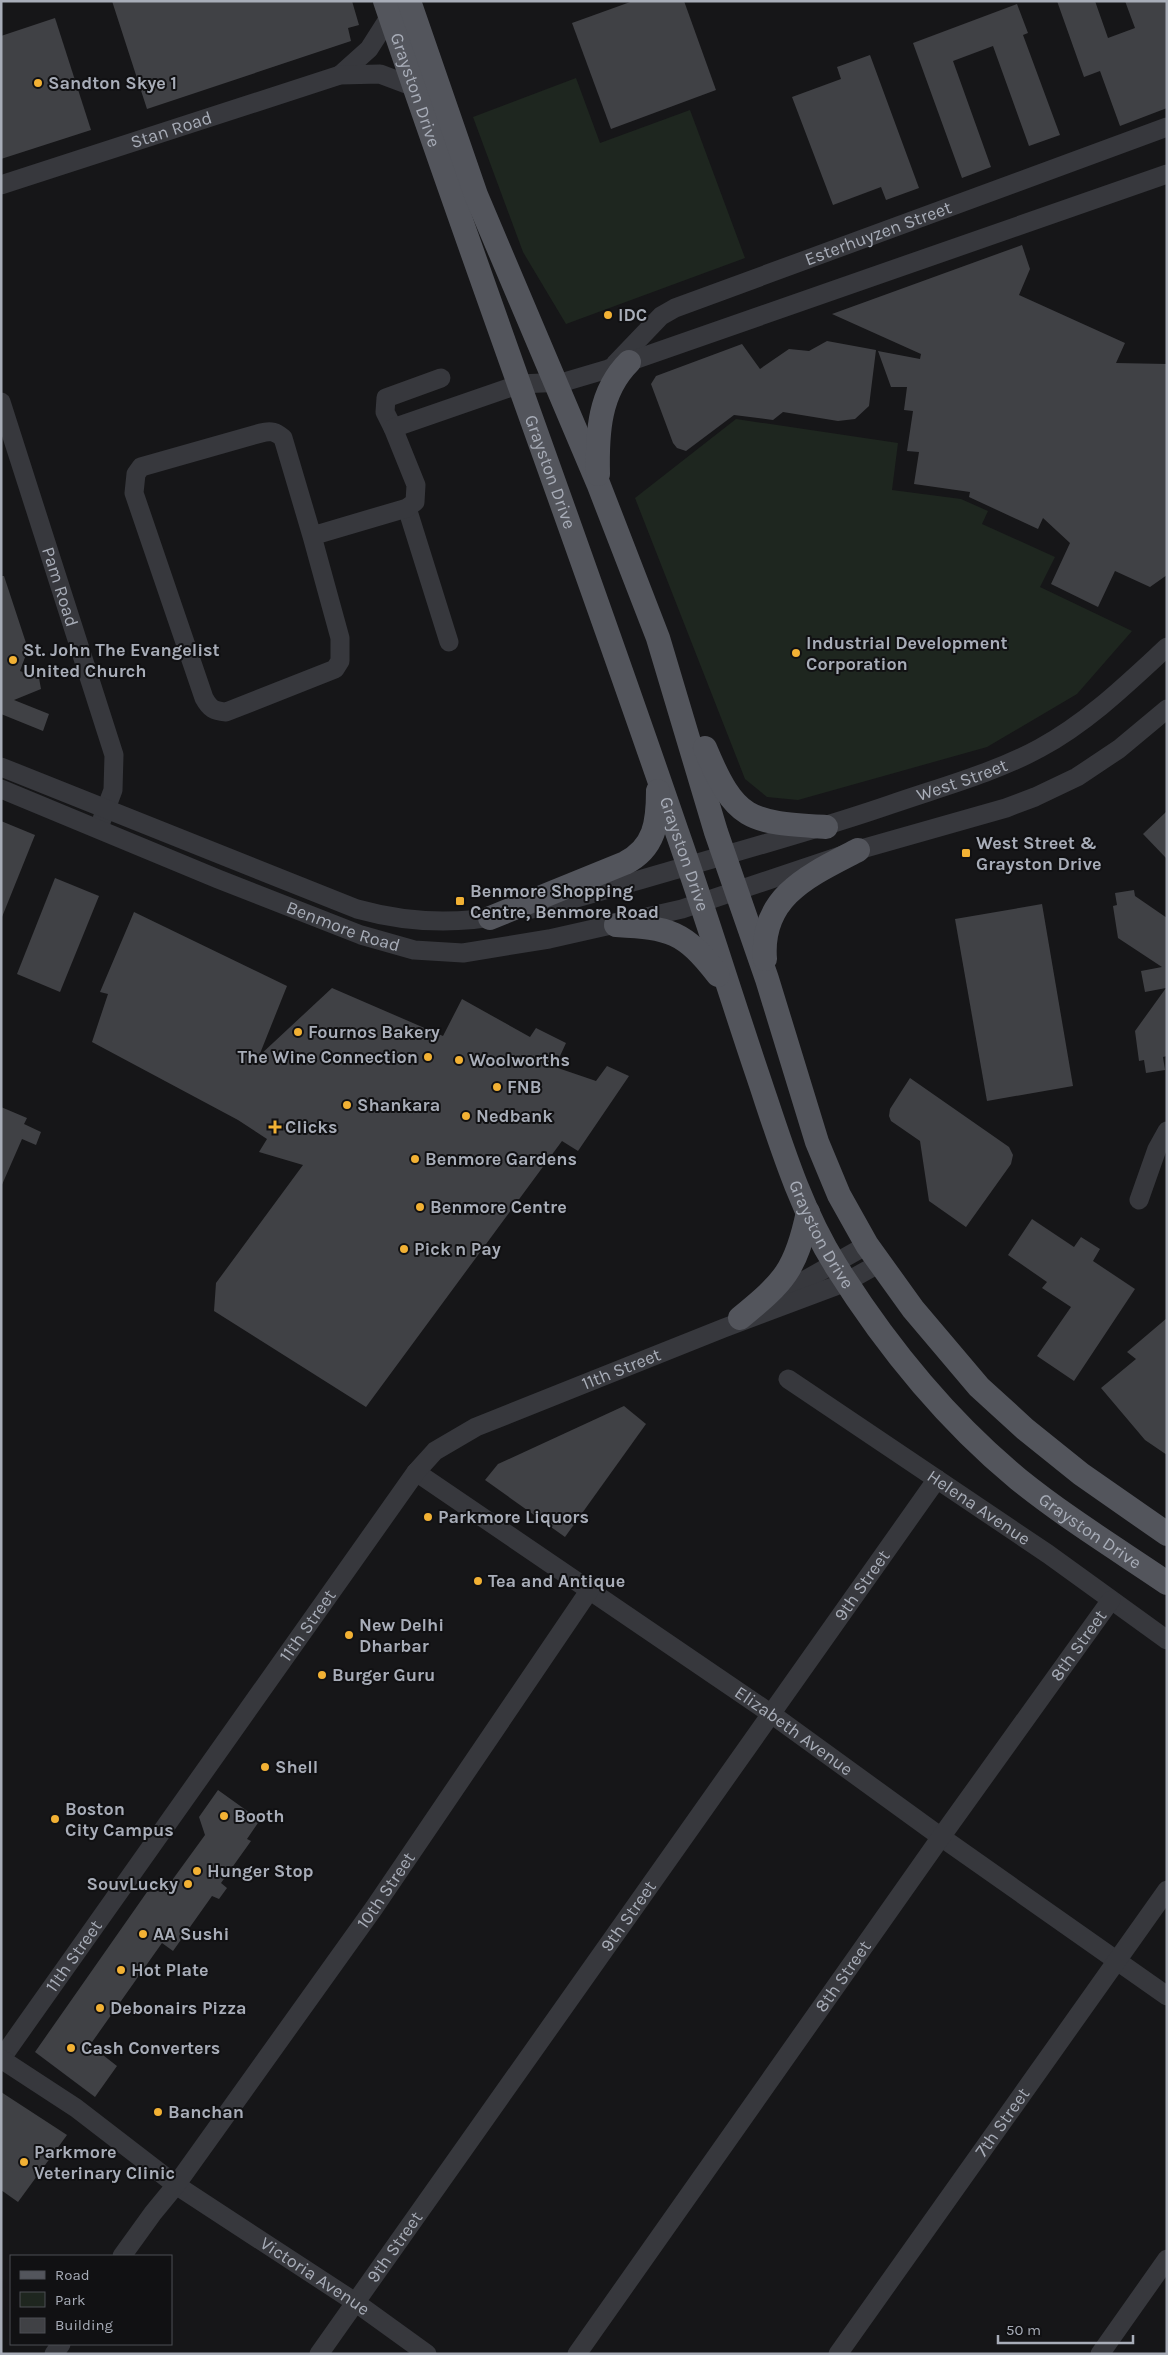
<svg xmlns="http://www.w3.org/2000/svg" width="1168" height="2355" font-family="Karla,sans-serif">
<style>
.green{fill:#1e261f}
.building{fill:#404145}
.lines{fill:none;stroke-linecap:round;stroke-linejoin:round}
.minor{stroke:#37383d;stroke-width:19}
.major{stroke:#53555c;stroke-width:24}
.poi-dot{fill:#f2b134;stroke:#111113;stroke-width:2}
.labels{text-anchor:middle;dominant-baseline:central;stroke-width:4;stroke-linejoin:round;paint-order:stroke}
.poi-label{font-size:18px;font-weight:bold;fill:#a8adb8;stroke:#111113;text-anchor:start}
.street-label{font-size:18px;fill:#a8adb8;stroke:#111113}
</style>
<rect width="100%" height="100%" fill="#161618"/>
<g class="green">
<polygon points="576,78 600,143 690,110 745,258 566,324 523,252 473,117"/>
<polygon points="736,419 898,443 892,490 961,499 988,511 982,524 1055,557 1040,587 1132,631 1077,694 987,747 798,800 767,797 745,779 635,498"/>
</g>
<g class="building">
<polygon points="112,1 352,1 359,25 348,28 351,41 147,109"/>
<polygon points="633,1 684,1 716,90 611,129 572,23"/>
<polygon points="1057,1 1095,1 1108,38 1135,28 1125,1 1167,1 1167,108 1120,126 1100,71 1084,77"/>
<polygon points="1017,4 1028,33 1023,35 1060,135 1029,146 993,46 953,61 991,167 962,178 913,43"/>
<polygon points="55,18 91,130 1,159 1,36"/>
<polygon points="870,55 919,188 886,200 881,187 833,205 792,97 841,79 837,67"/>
<polygon points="1022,245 1030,269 1019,295 1125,343 1116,363 1167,364 1167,575 1150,587 1115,571 1098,607 1051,584 1070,543 1043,518 1038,529 969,497 970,492 914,484 919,452 907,451 913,411 904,410 907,387 891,387 878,351 920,359 921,354 832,314"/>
<polygon points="827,341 876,350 869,406 855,419 838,421 783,412 773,420 734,415 686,451 677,448 673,443 651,384 656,376 742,344 760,369 789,349 809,351"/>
<polygon points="1,576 4,576 28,649 20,671 39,678 41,689 14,700 49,714 43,731 1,714"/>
<polygon points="1167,811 1167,859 1143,834"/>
<polygon points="1,821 35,835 2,917 1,917"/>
<polygon points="55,878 99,896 60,992 17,974"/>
<polygon points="1134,890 1135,896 1167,918 1167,1056 1163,1057 1165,1070 1146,1073 1144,1060 1139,1061 1135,1031 1166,988 1145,992 1141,971 1162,967 1118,938 1113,906 1117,905 1115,893"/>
<polygon points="1042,904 1073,1086 987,1101 955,919"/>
<polygon points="134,912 287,986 259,1056 332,988 443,1036 462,999 530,1037 536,1028 566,1043 555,1067 596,1081 607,1066 629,1076 578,1151 562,1141 366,1407 214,1311 216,1283 303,1165 259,1152 267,1139 238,1120 92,1042 108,994 100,992"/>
<polygon points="910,1078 1009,1147 1013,1155 1011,1164 966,1227 929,1201 920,1141 891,1121 889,1116 890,1109"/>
<polygon points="1,1107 27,1118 24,1124 41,1132 36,1145 22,1139 1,1187"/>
<polygon points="1032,1219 1074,1247 1081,1237 1100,1249 1093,1261 1135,1289 1074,1381 1037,1356 1071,1307 1042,1288 1047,1282 1008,1255"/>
<polygon points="1167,1318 1167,1455 1145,1440 1101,1388 1136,1359 1127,1352"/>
<polygon points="624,1406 646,1424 565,1537 485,1480 498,1464"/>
<polygon points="218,1790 260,1820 247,1839 251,1841 221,1883 227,1888 219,1899 212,1896 173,1951 162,1943 90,2045 117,2066 95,2097 35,2052 147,1892 165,1890 205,1835 199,1817"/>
<polygon points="1,2092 67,2135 18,2202 1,2190"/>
</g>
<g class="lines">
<g class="minor">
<polyline points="340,75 369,49 390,16"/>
<path id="s1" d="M1,185L340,75L380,74L412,86"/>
<path id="s2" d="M615,364L661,316L675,308L1167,127"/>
<path id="s3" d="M1,402L114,755L113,790L101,822"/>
<polyline points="393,428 385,412 386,398 441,378"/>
<polyline points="407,508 449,642"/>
<path d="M312,536L340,638V661L335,669L226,712C214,711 210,709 204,698L134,493L136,474L141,467L261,433C271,430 276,432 283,438L312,536L407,508L415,502L416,485L393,428L520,384L564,382L608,369L1167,174"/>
<path d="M1,767L357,909C404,922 454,925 503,915"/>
<path id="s4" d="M1,789L218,879L361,935L414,950L463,953L549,939L682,909L858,850L1006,808L1035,797L1077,777L1119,749L1167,709"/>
<path id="s5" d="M532,909C579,899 621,885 667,872C742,850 817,830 892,804C941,787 994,773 1040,748C1088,722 1127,684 1167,647"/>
<polyline points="1139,1200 1157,1149 1167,1131"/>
<polyline points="768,1301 867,1245"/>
<path id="s6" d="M788,1379L1048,1554L1167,1640"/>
<path id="s7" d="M416,1472L770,1713L941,1837L1167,1996"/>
<path id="s8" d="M1,2059L416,1472L435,1451L476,1427L724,1328L846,1282L880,1263"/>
<path id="s9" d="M1,2059L76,2108L176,2185L355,2302L427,2354"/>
<path id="s10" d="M122,2256L153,2213L176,2185L374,1908L589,1591"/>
<polyline points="54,2354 61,2344"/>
<path id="s11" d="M319,2354L937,1479"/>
<path id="s12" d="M577,2354L941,1837L1111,1600"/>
<path id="s13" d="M838,2354L1167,1890"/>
<polyline points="1100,2354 1167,2259"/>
</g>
<g class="major">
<path id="s14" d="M385,1C479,279 582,554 677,832C705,912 730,993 757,1073C779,1138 799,1207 836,1266C885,1344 947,1420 1018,1479C1065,1517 1117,1549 1167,1583"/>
<polyline points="409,1 476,195 598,483 658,638 716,832 767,979 817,1142 839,1195 867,1245 913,1309 979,1387 1025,1429 1081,1474 1167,1534"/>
<path d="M598,474C597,433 599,392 629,362"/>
<path d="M705,748C736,822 749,822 826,827"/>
<path d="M490,918L625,863C655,848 658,822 658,791"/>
<path d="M616,925C670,928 684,931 718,975"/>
<path d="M765,959C760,896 810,875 858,850"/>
<path d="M740,1318C784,1282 796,1270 808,1212"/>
</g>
</g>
<g class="poi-dot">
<circle cx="38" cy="83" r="5"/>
<circle cx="608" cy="315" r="5"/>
<circle cx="796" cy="653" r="5"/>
<circle cx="13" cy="660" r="5"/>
<rect x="961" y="848" width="10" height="10" rx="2.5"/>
<rect x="455" y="896" width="10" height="10" rx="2.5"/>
<circle cx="298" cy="1032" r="5"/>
<circle cx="428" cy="1057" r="5"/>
<circle cx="459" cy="1060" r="5"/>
<circle cx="497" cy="1087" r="5"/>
<circle cx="347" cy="1105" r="5"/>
<circle cx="466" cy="1116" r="5"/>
<path d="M272.5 1119.5h5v5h5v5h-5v5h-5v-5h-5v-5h5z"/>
<circle cx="415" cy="1159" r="5"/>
<circle cx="420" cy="1207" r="5"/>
<circle cx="404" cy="1249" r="5"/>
<circle cx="428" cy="1517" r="5"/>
<circle cx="478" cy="1581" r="5"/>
<circle cx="349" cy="1635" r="5"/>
<circle cx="322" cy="1675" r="5"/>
<circle cx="265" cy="1767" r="5"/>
<circle cx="224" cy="1816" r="5"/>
<circle cx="55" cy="1819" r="5"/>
<circle cx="197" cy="1871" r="5"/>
<circle cx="188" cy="1884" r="5"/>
<circle cx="143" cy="1934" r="5"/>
<circle cx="121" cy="1970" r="5"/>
<circle cx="100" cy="2008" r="5"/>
<circle cx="71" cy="2048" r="5"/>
<circle cx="158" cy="2112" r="5"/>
<circle cx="24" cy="2162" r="5"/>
</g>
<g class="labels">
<g class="poi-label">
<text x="48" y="83">Sandton Skye 1</text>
<text x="618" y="315">IDC</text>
<text x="806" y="643">Industrial Development<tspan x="806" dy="21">Corporation</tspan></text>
<text x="23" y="650">St. John The Evangelist<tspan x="23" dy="21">United Church</tspan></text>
<text x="976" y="843">West Street &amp;<tspan x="976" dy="21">Grayston Drive</tspan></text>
<text x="470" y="891">Benmore Shopping<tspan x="470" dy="21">Centre, Benmore Road</tspan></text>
<text x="308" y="1032">Fournos Bakery</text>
<text x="418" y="1057" text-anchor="end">The Wine Connection</text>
<text x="469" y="1060">Woolworths</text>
<text x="507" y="1087">FNB</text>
<text x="357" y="1105">Shankara</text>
<text x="476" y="1116">Nedbank</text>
<text x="285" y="1127">Clicks</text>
<text x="425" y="1159">Benmore Gardens</text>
<text x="430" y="1207">Benmore Centre</text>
<text x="414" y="1249">Pick n Pay</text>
<text x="438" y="1517">Parkmore Liquors</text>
<text x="488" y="1581">Tea and Antique</text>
<text x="359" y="1625">New Delhi<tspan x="359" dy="21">Dharbar</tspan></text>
<text x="332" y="1675">Burger Guru</text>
<text x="275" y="1767">Shell</text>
<text x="65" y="1809">Boston<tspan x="65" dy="21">City Campus</tspan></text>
<text x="234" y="1816">Booth</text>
<text x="207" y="1871">Hunger Stop</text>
<text x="178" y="1884" text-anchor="end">SouvLucky</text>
<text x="153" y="1934">AA Sushi</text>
<text x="131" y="1970">Hot Plate</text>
<text x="110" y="2008">Debonairs Pizza</text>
<text x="81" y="2048">Cash Converters</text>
<text x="168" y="2112">Banchan</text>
<text x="34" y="2152">Parkmore<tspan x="34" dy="21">Veterinary Clinic</tspan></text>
</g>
<g class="street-label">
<text stroke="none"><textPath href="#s14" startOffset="94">Grayston Drive</textPath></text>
<text stroke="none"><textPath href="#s1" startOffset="179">Stan Road</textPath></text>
<text stroke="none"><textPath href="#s2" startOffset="299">Esterhuyzen Street</textPath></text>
<text stroke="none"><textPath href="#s14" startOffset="499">Grayston Drive</textPath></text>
<text stroke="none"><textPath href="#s3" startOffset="194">Pam Road</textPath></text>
<text stroke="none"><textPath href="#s5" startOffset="449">West Street</textPath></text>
<text stroke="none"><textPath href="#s14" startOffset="904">Grayston Drive</textPath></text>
<text stroke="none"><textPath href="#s4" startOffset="369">Benmore Road</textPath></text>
<text stroke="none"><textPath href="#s14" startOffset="1309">Grayston Drive</textPath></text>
<text stroke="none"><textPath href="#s8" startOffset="951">11th Street</textPath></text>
<text stroke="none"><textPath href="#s6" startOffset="230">Helena Avenue</textPath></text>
<text stroke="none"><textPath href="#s14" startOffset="1714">Grayston Drive</textPath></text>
<text stroke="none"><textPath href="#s11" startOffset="941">9th Street</textPath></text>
<text stroke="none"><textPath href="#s8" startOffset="531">11th Street</textPath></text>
<text stroke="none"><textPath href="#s12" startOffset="868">8th Street</textPath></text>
<text stroke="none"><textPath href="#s7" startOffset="458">Elizabeth Avenue</textPath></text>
<text stroke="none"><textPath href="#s10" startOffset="451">10th Street</textPath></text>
<text stroke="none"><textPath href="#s11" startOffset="536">9th Street</textPath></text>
<text stroke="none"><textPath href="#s8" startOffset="126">11th Street</textPath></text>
<text stroke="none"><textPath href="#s12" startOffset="462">8th Street</textPath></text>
<text stroke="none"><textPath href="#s13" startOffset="284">7th Street</textPath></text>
<text stroke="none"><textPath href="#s11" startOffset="131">9th Street</textPath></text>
<text stroke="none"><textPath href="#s9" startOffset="382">Victoria Avenue</textPath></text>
</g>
</g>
<rect width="1168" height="2355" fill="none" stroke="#a8adb8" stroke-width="5"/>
<rect x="10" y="2255" width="162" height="90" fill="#111113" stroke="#4d4f55"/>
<rect x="20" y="2271" width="25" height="8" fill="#53555c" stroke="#4d4f55"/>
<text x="55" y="2280" font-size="15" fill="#a8adb8">Road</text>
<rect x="20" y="2292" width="25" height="15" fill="#1e261f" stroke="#4d4f55"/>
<text x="55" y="2305" font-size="15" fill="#a8adb8">Park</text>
<rect x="20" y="2318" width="25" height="15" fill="#404145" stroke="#4d4f55"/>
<text x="55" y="2330" font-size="15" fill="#a8adb8">Building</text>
<path d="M998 2335v8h135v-8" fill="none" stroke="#a8adb8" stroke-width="2.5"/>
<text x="1006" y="2335" font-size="15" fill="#a8adb8" stroke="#111113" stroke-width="4" paint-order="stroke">50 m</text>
</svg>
